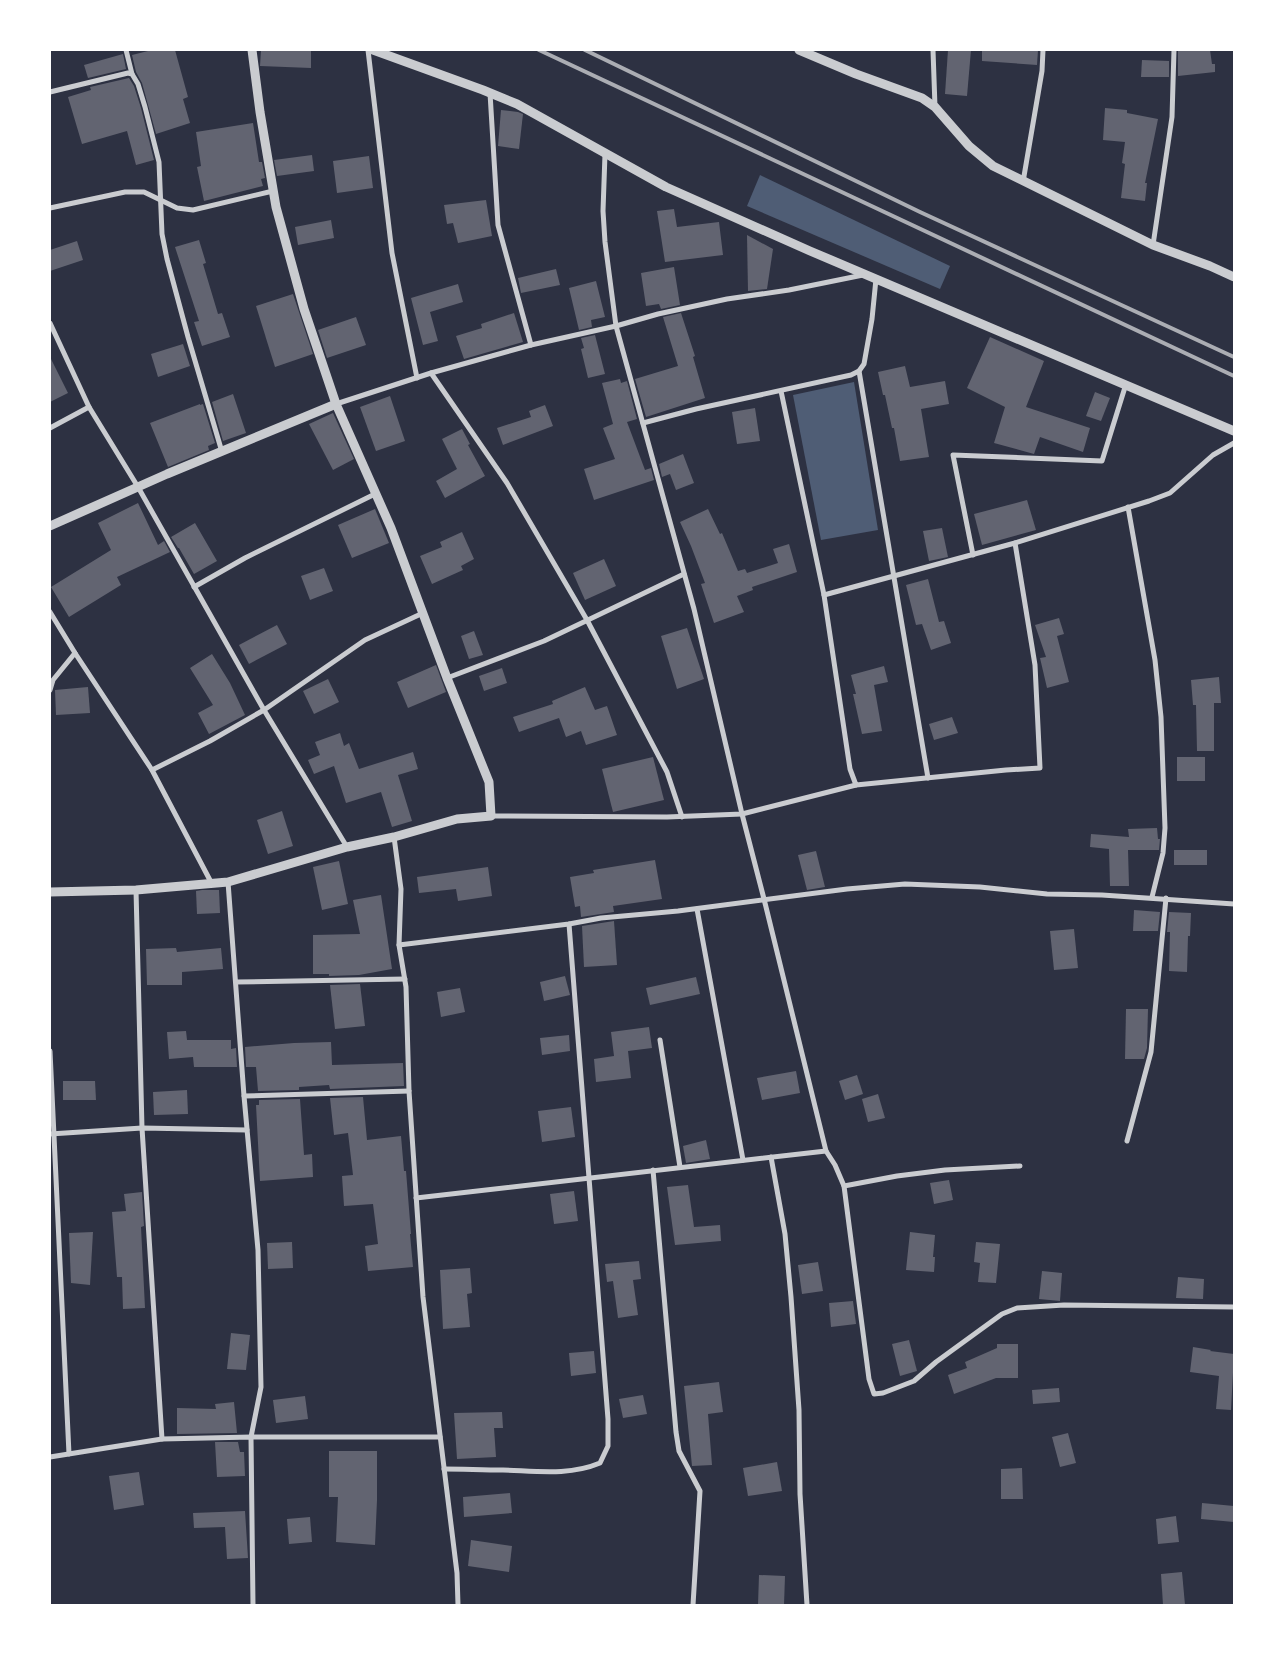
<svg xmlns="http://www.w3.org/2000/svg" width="1284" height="1655" font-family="'Playfair Display',serif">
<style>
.water{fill:#4f5d75}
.building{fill:#626471}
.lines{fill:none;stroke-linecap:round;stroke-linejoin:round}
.minor{stroke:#caccd0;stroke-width:5}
.tertiary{stroke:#caccd0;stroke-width:9}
.rail{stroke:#abadb3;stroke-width:4}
</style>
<rect width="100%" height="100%" fill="#2d3142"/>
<g class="water">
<polygon points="760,175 950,266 940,289 747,206"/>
<polygon points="854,382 878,530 821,540 793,395"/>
</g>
<g class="building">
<polygon points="152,50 175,50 188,97 183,99 190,123 156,134 142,83 136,72 132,55"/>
<polygon points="261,50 311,50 311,68 260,66"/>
<polygon points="948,50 971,50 967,96 945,94"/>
<polygon points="982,50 1038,50 1037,65 982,61"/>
<polygon points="1178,50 1210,50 1212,64 1215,64 1215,72 1178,76"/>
<polygon points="123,54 126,69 88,78 84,65"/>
<polygon points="1142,60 1169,61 1169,77 1141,77"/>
<polygon points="129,78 134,86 141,108 154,160 136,165 127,131 82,144 68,97 91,90 90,87"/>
<polygon points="1105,108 1127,110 1127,113 1158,119 1145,183 1147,183 1145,201 1121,198 1125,164 1122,163 1125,142 1103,140"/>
<polygon points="501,110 518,112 523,114 519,149 498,146"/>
<polygon points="253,123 259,162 262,162 265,178 261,179 263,186 204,201 197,167 201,166 196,132"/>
<polygon points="312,155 314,171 277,176 274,160"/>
<polygon points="369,156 373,188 337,193 333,161"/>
<polygon points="486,200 492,236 458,243 453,223 447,224 444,205"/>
<polygon points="674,209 677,227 719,222 723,255 665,262 657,211"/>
<polygon points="331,220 334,238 298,245 295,227"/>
<polygon points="747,235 773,249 767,289 748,291"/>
<polygon points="199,240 206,263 203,264 218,314 222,313 230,337 202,346 194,322 199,321 175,247"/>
<polygon points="77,241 83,260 50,271 50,250"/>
<polygon points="674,267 680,305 661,309 659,304 646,306 641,273"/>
<polygon points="556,269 560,285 521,293 518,278"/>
<polygon points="596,281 605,317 591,320 592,327 579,330 569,288"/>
<polygon points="458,284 463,302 430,312 438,341 423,345 411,298"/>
<polygon points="293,294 313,354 275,367 256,306"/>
<polygon points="514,313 523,342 464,359 456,336 482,328 481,324"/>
<polygon points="681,313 695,356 693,357 705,398 646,417 635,379 678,366 663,317"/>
<polygon points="356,317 366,345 327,358 318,330"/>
<polygon points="595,335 605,374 588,378 581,349 584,348 581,338"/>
<polygon points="990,337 1044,361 1026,407 1090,428 1083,452 1040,437 1034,454 994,443 1005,407 967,388"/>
<polygon points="183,344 190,366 158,377 151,354"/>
<polygon points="50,357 68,393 50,402"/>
<polygon points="905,366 910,387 945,381 949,404 921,409 929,457 900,461 894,428 892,428 885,395 883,395 878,372"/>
<polygon points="620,379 621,383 627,381 637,419 627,422 645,470 651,468 654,480 594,500 584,469 615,459 603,428 613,424 602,383"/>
<polygon points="1095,392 1110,398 1101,421 1086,416"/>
<polygon points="233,394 246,433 223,441 212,402"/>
<polygon points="390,396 405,441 376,451 360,407"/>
<polygon points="200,404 200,405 203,404 215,443 208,446 209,450 168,467 150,423"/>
<polygon points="545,405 553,426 503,445 497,428 531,417 529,411"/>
<polygon points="755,408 760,441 737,444 732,412"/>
<polygon points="333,413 354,459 333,470 309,424"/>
<polygon points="462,429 470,444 468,445 485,476 445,498 436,481 457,469 442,439"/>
<polygon points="683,454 694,483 676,490 670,474 662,477 659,464"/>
<polygon points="1027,500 1036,530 982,545 974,514"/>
<polygon points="138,503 158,545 164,541 170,552 117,577 121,585 69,617 51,587 111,550 98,523"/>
<polygon points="375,509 389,543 352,558 338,525"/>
<polygon points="708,509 720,534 722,533 738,571 745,569 747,573 778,563 773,549 789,544 797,572 752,587 753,590 737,596 744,612 714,623 701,584 705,583 691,546 680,522"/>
<polygon points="195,523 217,561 194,574 179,548 178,548 171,537"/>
<polygon points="942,528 948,557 929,561 923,531"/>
<polygon points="462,532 474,559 461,566 463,570 432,584 420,556 442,547 440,542"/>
<polygon points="604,559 616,586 585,600 573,573"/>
<polygon points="324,568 333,591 310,600 301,576"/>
<polygon points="928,579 939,622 944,621 951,643 931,650 922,624 916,625 906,585"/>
<polygon points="1059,618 1064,634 1057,636 1069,682 1047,688 1040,658 1046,657 1035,625"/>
<polygon points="277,625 287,644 249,664 239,645"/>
<polygon points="687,628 704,679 677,689 661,636"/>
<polygon points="474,631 483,655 469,659 461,636"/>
<polygon points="212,654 230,683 245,715 209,734 198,713 213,705 190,668"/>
<polygon points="436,665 446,692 408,708 397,682"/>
<polygon points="884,666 888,682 874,685 882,731 862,734 853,694 856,694 851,675"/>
<polygon points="502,668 507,683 484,691 479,676"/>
<polygon points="1219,677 1221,703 1214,703 1214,751 1197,751 1196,705 1193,705 1191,680"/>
<polygon points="328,679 339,702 314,714 303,691"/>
<polygon points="88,687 90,713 56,715 55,690"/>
<polygon points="585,687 595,710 607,706 617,735 586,745 581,731 566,737 559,718 519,732 513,717 553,704 552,701"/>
<polygon points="952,717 958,733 934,740 929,724"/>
<polygon points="340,733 344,746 349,743 359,769 413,752 418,769 398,775 412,821 392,827 381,792 346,803 334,766 314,774 308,760 320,755 315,742"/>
<polygon points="653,757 664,800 613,812 602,769"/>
<rect x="1177" y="757" width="28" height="24"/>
<polygon points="282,811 293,846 268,854 257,820"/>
<polygon points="1157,828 1158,839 1160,839 1159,850 1128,850 1129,886 1110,886 1109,849 1090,847 1091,834 1129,837 1128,829"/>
<rect x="1174" y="850" width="33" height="15"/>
<polygon points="816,851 825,887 807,890 798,855"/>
<polygon points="655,860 662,899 613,906 614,912 581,917 580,906 575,907 570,877 594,873 593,870"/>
<polygon points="339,861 348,904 322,910 313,867"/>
<polygon points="488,867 492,896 458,901 456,889 419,893 417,877"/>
<polygon points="202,890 219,890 220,913 197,914 196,891"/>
<polygon points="381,895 392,969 359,975 329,976 329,974 313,974 313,935 360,934 353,900"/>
<polygon points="1134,910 1160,912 1158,931 1133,931"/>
<polygon points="1169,912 1191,913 1190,936 1188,936 1187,972 1169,971 1170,932 1167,932"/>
<polygon points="614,921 617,965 584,967 582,926"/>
<polygon points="1074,929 1078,968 1054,970 1050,931"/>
<polygon points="176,948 177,952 221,948 223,969 182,972 182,985 147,985 146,949"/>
<polygon points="565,976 570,995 544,1001 540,982"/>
<polygon points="696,977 700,994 650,1005 646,988"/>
<polygon points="360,984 365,1026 335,1029 330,985"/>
<polygon points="460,988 465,1012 441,1017 437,992"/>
<polygon points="1126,1009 1148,1009 1147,1048 1144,1059 1125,1059"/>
<polygon points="649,1027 652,1048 628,1051 631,1078 596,1082 594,1059 614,1056 611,1032"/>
<polygon points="186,1031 187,1040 231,1040 231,1049 236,1048 237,1067 194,1067 193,1057 169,1059 167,1032"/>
<polygon points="569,1035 570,1051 542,1055 540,1038"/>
<polygon points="331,1042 332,1065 403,1063 404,1086 330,1089 329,1085 299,1087 299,1090 258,1091 256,1067 246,1067 245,1047 294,1043"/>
<polygon points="796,1071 800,1093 762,1100 757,1078"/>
<polygon points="857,1075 863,1094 845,1100 839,1081"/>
<polygon points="63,1081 95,1081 96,1100 63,1100"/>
<polygon points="187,1090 188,1114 154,1115 153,1092"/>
<polygon points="878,1094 885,1118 868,1122 862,1099"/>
<polygon points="363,1097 367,1140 401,1136 404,1171 406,1171 411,1234 410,1234 413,1267 368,1271 365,1246 378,1244 373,1204 344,1206 342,1176 353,1175 348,1133 334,1135 330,1098"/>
<polygon points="300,1099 304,1155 312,1154 313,1177 260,1181 256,1105 259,1105 259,1100"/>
<polygon points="571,1107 575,1137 542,1142 538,1111"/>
<polygon points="706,1140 710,1159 686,1163 683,1146"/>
<polygon points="949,1180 953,1200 934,1204 930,1183"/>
<polygon points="688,1185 694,1227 720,1225 721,1241 675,1245 667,1187"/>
<polygon points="574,1191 578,1221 554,1224 550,1194"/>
<polygon points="142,1192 144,1226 141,1227 145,1308 123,1309 122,1277 117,1277 112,1212 126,1211 124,1194"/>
<polygon points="93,1232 90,1285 71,1283 69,1233"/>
<polygon points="910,1232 935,1235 933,1257 935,1257 934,1272 906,1270"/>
<polygon points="292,1242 293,1268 268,1269 267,1243"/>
<polygon points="976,1242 1000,1244 996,1283 978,1282 980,1263 974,1262"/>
<polygon points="639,1261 641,1279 633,1280 638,1315 618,1318 613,1281 607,1282 605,1264"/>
<polygon points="818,1262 823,1291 802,1294 798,1265"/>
<polygon points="470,1268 472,1293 467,1294 470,1327 443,1329 440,1270"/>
<polygon points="1042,1271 1062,1273 1060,1301 1039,1299"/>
<polygon points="1178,1277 1204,1279 1203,1299 1176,1298"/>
<polygon points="853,1301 856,1324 831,1327 829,1303"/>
<polygon points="231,1333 250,1335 246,1370 227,1369"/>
<polygon points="909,1340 917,1371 900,1376 892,1344"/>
<polygon points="997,1344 1018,1344 1018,1378 996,1378 954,1394 948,1375 967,1368 965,1362 997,1348"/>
<polygon points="1193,1347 1211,1350 1210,1351 1234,1354 1231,1410 1216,1409 1219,1376 1190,1372"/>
<polygon points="594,1351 596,1373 571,1376 569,1353"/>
<polygon points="719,1382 723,1412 708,1414 712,1465 692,1466 684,1386"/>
<polygon points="1059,1388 1060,1402 1033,1404 1032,1390"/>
<polygon points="643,1395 647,1414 623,1418 619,1399"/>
<polygon points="305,1396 308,1419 276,1423 273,1400"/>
<polygon points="234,1402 237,1433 177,1434 177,1408 216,1409 215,1404"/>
<polygon points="502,1412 503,1428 494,1428 496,1457 457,1459 454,1413"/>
<polygon points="1068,1433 1076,1463 1060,1467 1052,1437"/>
<polygon points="215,1442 238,1442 240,1452 244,1452 245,1476 217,1477"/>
<polygon points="329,1451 377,1451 377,1500 375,1545 336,1542 338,1497 329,1497"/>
<polygon points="777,1462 782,1491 748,1496 743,1468"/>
<polygon points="1022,1468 1023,1499 1001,1499 1001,1469"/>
<polygon points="139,1472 144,1505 114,1510 109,1476"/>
<polygon points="510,1493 512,1513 464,1517 463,1497"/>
<polygon points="1202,1503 1234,1506 1234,1522 1201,1519"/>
<polygon points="245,1511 248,1558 227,1559 225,1527 194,1528 193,1513"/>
<polygon points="1176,1516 1179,1542 1158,1544 1156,1519"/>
<polygon points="310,1517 312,1542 289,1544 287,1519"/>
<polygon points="471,1540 512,1546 509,1572 468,1566"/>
<polygon points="1182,1572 1185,1605 1163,1605 1161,1574"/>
<polygon points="759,1575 785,1576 784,1605 758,1605"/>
</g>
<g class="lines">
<g class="minor">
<polyline points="126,50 132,74"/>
<polyline points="368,50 392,253 417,378"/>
<polyline points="933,50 935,107"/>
<polyline points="50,92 128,73 132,74 138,84 145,107 159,162 162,234 167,259 188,337 222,452"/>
<polyline points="490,93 498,225 531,345"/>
<polyline points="605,154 603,211 605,242 616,326 694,609 742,814 764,899 826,1151"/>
<polyline points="1023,182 1042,71 1043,50"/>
<polyline points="50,208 125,192 144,192 177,208 193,210 273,191"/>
<polyline points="1153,245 1172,117 1174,50"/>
<polyline points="50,323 89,407 138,487 264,710 347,847"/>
<polyline points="859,371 928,778"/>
<polyline points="431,373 507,483 587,620 667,772 682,817"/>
<polyline points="781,391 824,595 850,769 856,785 1006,770 1040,768 1035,665 1015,543"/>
<polyline points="336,404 431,373 531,345 616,326 658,314 727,299 789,290 863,275"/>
<polyline points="643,423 696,409 851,375 859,371 864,364 872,319 876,279"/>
<polyline points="50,428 89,407"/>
<polyline points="1128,507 1155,660 1161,717 1165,828 1163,853 1152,897"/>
<polyline points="973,555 953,455 1102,461 1126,384"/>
<polyline points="194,587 245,558 375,494"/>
<polyline points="824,595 1015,543 1149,501 1170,493 1213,455 1234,443"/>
<polyline points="50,612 75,653 152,770 212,884"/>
<polyline points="447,678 544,641 684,574"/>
<polyline points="50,690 53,680 75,653"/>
<polyline points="152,770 210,741 264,710 365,640 423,613"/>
<polyline points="491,816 667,817 742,814 856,785"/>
<polyline points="394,837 401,889 399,945 406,987 409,1091 423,1297 457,1573 458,1605"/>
<polyline points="228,882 244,1096 258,1250 261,1387 251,1437 440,1437"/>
<polyline points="136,890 142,1128 162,1439"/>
<polyline points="697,909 743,1160"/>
<polyline points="399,945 569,924 601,918 678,911 847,889 905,884 980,887 1047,894 1102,895 1234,904"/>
<polyline points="236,982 405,979"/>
<polyline points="660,1040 680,1167"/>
<polyline points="50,1051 69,1454"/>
<polyline points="244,1096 409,1091"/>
<polyline points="50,1134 142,1128 247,1130"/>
<polyline points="1127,1141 1151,1052 1166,898"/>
<polyline points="771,1157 785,1234 791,1297 799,1410 800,1494 807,1605"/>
<polyline points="653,1170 676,1432 679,1451 700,1491 693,1605"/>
<polyline points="844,1186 897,1176 945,1170 1020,1166"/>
<polyline points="416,1198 826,1151 835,1165 844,1186 869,1379 874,1394 883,1393 914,1381 936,1362 1002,1314 1017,1308 1064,1305 1234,1307"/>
<polyline points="50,1457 162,1439 251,1437 253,1605"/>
<path d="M444,1469C463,1469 483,1470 503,1470C536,1471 569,1476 600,1463L608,1446V1419L569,924"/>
</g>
<g class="tertiary">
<polyline points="373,50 483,90 517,104 666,187 810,251 1234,431"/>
<polyline points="799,50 856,74 922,98 935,107 969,146 993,166 1153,245 1210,266 1234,277"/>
<polyline points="50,526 167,474 336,404"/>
<polyline points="50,892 136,890 228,882 347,847 394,837 457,819 491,816 489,782 447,678 391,528 336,404 304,309 276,207 260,112 252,50"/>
</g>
<g class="rail">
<polyline points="539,50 1234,376"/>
<polyline points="585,50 920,212 1234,357"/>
</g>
</g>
<rect width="1284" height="1655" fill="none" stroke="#ffffff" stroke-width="102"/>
</svg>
